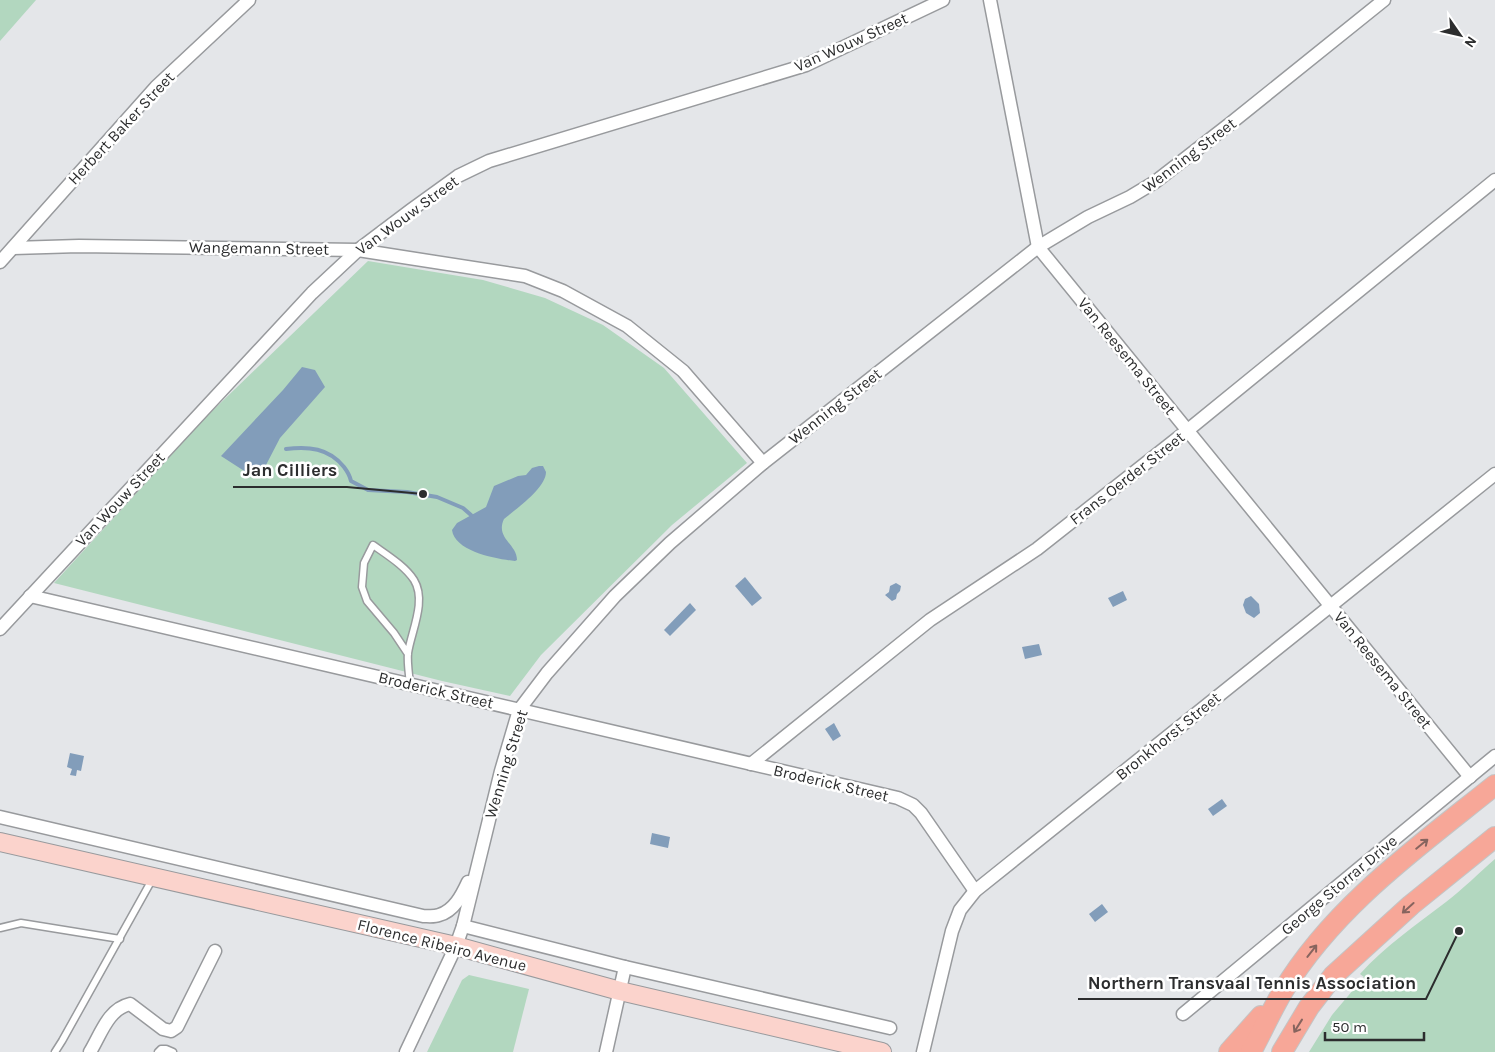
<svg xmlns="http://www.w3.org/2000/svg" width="1495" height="1052" font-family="Karla,sans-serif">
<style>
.green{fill:#b2d7bf}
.water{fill:#829dba}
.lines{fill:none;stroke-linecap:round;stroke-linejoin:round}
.stream{stroke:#829dba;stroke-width:4}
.lane-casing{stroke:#989a9d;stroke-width:9}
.street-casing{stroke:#989a9d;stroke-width:15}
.secondary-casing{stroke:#989a9d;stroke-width:20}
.primary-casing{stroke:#c4c4c4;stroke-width:22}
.lane{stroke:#fff;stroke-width:6}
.street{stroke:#fff;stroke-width:12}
.secondary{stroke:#fbd3cc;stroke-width:18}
.primary{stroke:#f7a798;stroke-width:20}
.oneway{stroke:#87645e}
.labels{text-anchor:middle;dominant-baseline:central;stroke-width:5;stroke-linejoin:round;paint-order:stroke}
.street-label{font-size:16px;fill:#2c2d2e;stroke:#fff}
.leader{fill:none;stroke:#2c2d2e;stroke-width:2}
.callout-dot{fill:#2c2d2e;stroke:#fff;stroke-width:2}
.callout-label{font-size:18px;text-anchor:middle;font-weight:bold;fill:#2c2d2e;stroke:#fff;stroke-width:5;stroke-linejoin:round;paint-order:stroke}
</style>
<rect width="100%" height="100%" fill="#e4e6e9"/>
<g class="green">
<polygon points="0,0 36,0 0,41"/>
<polygon points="368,261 483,280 545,298 603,325 664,368 747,463 672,525 541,655 510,696 442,681 54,583 207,416"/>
<path d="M1495,859V1052H1309L1332,1015L1364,977L1360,974C1385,946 1416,925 1446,902C1463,889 1479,873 1495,859Z"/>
<polygon points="469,975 529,989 513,1052 427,1052 462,980"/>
</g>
<g class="water">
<polygon points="302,367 315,370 325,387 280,438 266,465 252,476 221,456 283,390"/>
<path d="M539,466H543L546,472C546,488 516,509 504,519C495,538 517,544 517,560L515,561C497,559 455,552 452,530L457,523L486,507L494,486L518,476L526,475L532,468Z"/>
<polygon points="745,577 762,598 752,606 735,586"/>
<polygon points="896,583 901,586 900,591 897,594 896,599 892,601 885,595 889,592 890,586"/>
<polygon points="1123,591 1127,600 1113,607 1108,598"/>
<polygon points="1251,596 1259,604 1260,613 1254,618 1246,613 1243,605 1245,599"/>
<polygon points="690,603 696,610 670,636 664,630"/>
<polygon points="1039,644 1042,655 1025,659 1022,647"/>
<polygon points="834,723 841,736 833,741 825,729"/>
<polygon points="70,753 84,756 81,771 77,770 76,776 70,775 72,769 67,767"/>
<polygon points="1222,799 1227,806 1213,816 1208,809"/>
<polygon points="652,833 670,837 668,848 650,844"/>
<polygon points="1102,904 1108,912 1095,922 1089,914"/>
</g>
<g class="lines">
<path class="stream" d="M286,449C308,446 329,448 344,467C347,471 350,476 351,481L368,490L407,492L437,497L463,508L471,515"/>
<g class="lane-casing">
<g id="lane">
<path d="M408,654L394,633L367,601L362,587L364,563L373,545C387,555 405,566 414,580C427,601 411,632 408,653C407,662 409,674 410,684"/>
<polyline points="0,928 21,923 120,939"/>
<polyline points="55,1052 62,1041 153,878"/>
<polyline points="158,1052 161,1049 166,1049 173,1052"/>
</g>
</g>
<g class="street-casing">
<g id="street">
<polyline points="990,0 1038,247 1470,777"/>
<polyline points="13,248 79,246 358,250 525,276 563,291 627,326 683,371 763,463"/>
<polyline points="0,262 156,87 249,0"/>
<polyline points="30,596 898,798 913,805 921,813 975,891"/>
<polyline points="0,629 312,293 358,250 411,210 458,176 489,161 806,65 943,0"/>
<polyline points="751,764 930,620 1037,549 1188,430 1495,180"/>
<path d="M0,817L423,916C428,916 434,917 439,915C454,911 462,895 468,882"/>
<polyline points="463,926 625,967 890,1028"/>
<polyline points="1183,1014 1495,756"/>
<path d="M90,1052C101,1034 108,1009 130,1004L163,1029L171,1031L177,1027L215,951"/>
<polyline points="406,1052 456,946 463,926 501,771 519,710 547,673 615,596 670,543 763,463 1038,247 1088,217 1130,197 1155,182 1231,123 1384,0"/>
<polyline points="606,1052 625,967"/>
<polyline points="923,1052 952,931 960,910 975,891 1495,474"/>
</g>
</g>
<g class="secondary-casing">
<polyline id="secondary" points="0,842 456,946 620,991 882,1052"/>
</g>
<g class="primary-casing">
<g id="primary">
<polyline points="1229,1052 1261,1016"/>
<path d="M1251,1052C1262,1032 1271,1011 1283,991C1334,906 1419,846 1495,785"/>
<polyline points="1282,1052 1309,1007 1333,976 1411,905 1495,837"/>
</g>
</g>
<use href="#lane" class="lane"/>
<use href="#street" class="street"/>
<use href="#secondary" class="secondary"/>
<use href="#primary" class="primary"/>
</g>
<defs><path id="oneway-shaft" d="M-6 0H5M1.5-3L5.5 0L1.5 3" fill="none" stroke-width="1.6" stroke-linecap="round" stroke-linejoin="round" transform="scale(1.25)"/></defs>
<g class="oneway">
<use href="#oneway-shaft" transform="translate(1422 844) rotate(-39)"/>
<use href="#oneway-shaft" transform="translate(1408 908) rotate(138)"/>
<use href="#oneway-shaft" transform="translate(1312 951) rotate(-52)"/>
<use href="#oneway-shaft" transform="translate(1298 1026) rotate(122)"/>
</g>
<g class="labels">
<g class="street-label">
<text transform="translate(851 42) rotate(-24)">Van Wouw Street</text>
<text transform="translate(121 128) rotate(-47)">Herbert Baker Street</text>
<text transform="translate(1189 155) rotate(-37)">Wenning Street</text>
<text transform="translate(407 215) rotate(-36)">Van Wouw Street</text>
<text transform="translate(259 248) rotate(1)">Wangemann Street</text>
<text transform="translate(1127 356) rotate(51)">Van Reesema Street</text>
<text transform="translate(835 406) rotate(-38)">Wenning Street</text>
<text transform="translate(1127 478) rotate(-38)">Frans Oerder Street</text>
<text transform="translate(120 499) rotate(-47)">Van Wouw Street</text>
<text transform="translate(1383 670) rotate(51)">Van Reesema Street</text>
<text transform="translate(436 690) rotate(13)">Broderick Street</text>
<text transform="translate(1168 736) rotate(-39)">Bronkhorst Street</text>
<text transform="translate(506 764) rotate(-73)">Wenning Street</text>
<text transform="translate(831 783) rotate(13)">Broderick Street</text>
<text transform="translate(1339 885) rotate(-40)">George Storrar Drive</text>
<text transform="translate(442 945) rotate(14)">Florence Ribeiro Avenue</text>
</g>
</g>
<path class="leader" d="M423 494L347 487H233M1459 931L1426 999H1078"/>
<g class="callout-dot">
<circle cx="423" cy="494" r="5"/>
<circle cx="1459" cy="931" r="5"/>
</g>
<g class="callout-label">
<text x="290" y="476">Jan Cilliers</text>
<text x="1252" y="989">Northern Transvaal Tennis Association</text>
</g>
<g transform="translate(1460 35) rotate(124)" stroke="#ffffff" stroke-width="4" paint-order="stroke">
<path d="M0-4L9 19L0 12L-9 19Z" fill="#2c2d2e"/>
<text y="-8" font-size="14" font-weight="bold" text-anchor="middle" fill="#2c2d2e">N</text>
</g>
<path d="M1325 1032v8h99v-8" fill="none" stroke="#2c2d2e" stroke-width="2.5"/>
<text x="1332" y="1032" font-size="15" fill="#2c2d2e" stroke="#ffffff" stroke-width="4" paint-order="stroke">50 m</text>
</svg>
